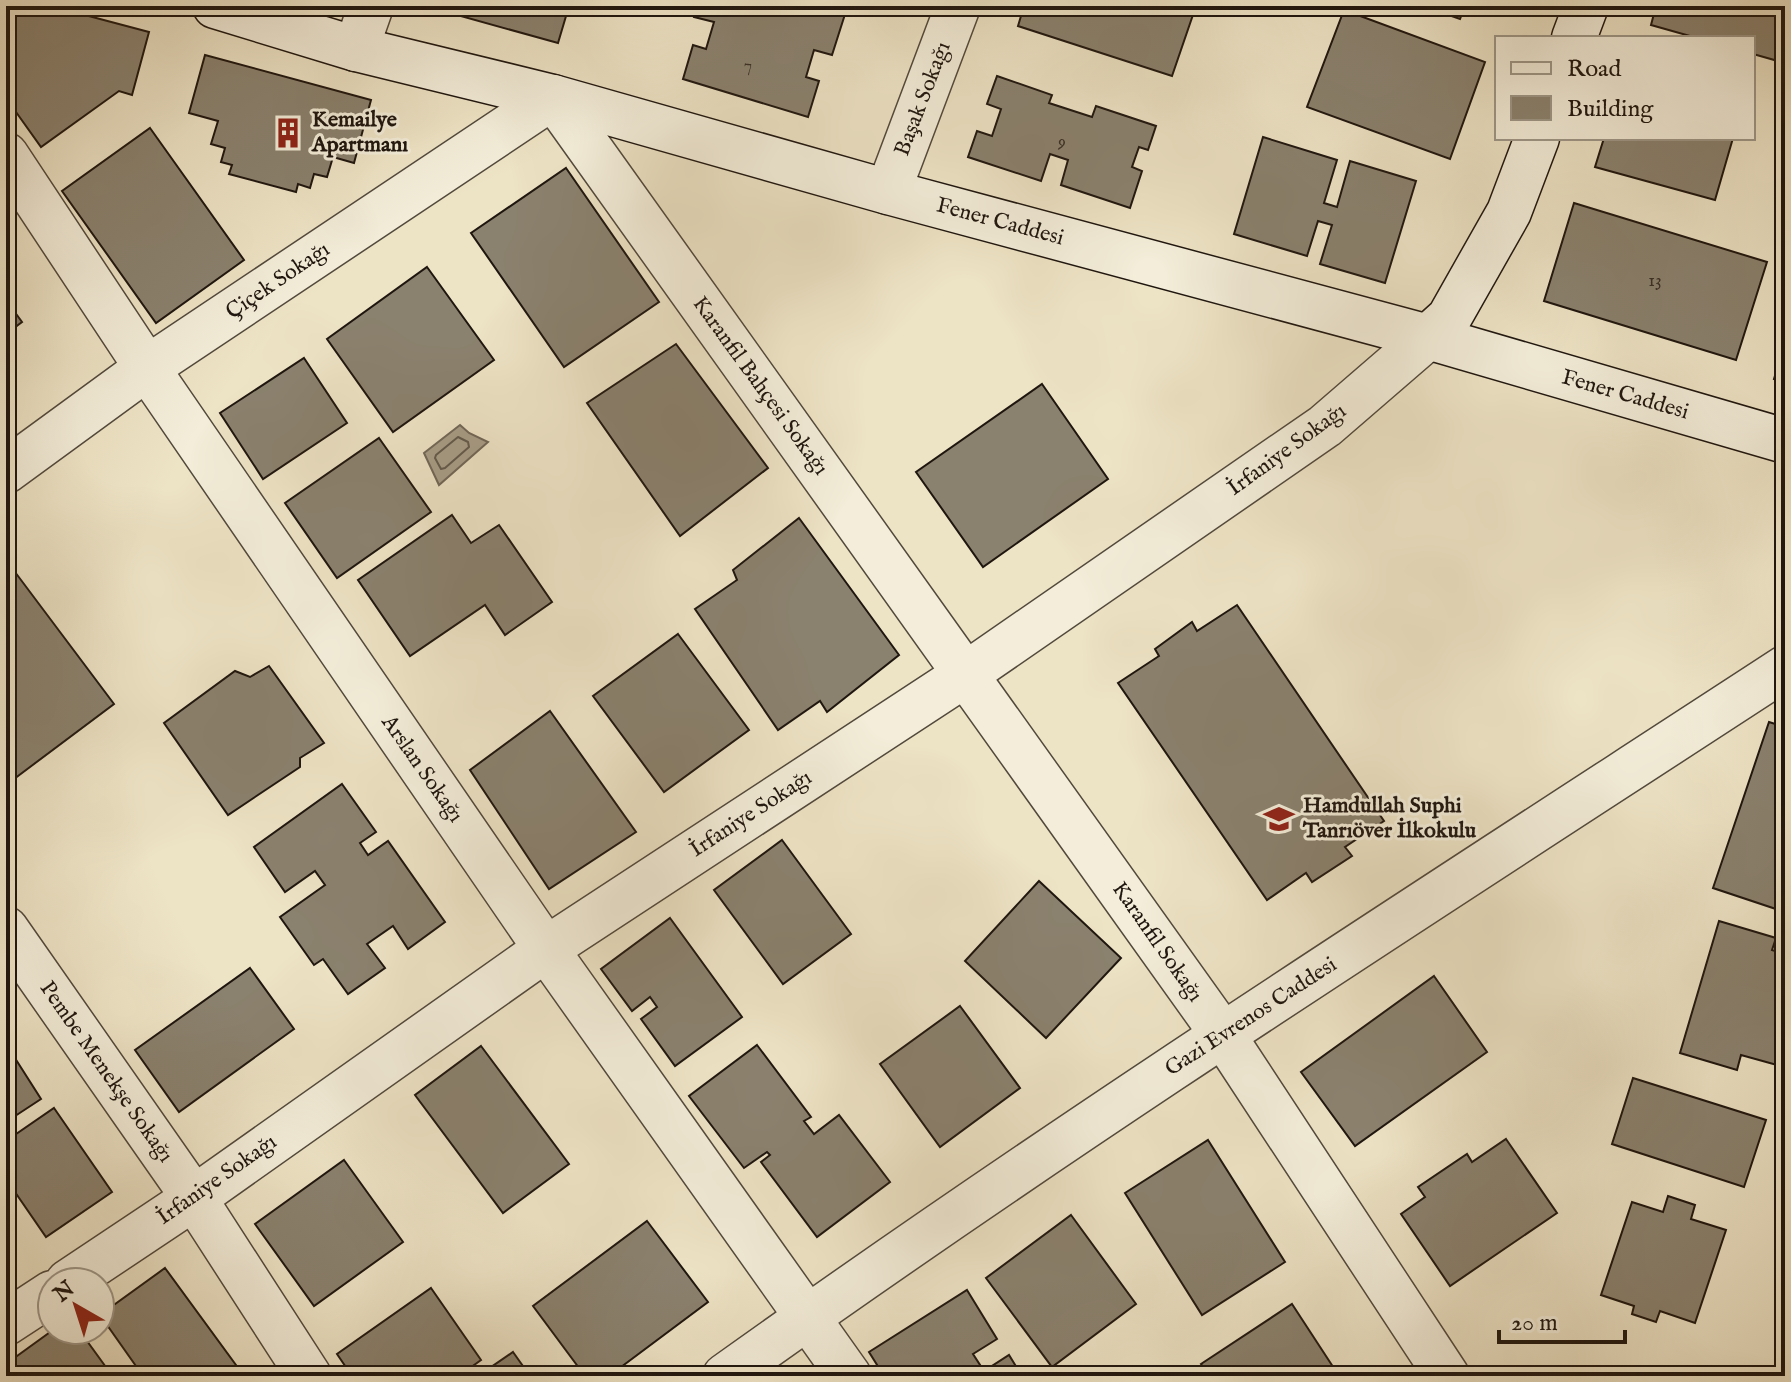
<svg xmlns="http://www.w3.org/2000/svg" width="1791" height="1382" font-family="'IM FELL English',serif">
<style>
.water{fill:#a79d87;stroke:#716757;stroke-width:2}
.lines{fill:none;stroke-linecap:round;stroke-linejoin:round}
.shore{stroke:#635a4b;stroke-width:2}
.building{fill:#8a816e;stroke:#1f160f;stroke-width:2}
.minor-casing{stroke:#52493c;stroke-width:47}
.secondary-casing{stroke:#1f160f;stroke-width:47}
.minor{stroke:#f3edd9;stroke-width:44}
.secondary{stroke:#f3edd9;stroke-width:44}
.labels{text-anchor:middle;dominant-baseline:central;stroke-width:6;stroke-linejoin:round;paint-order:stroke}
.number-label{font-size:18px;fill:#3a3127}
.street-label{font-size:22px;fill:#1f160f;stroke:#f3edd9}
.poi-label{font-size:22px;font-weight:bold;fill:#1f160f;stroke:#f3edd9;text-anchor:start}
</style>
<rect width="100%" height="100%" fill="#ede3c5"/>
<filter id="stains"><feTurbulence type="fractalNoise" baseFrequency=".0025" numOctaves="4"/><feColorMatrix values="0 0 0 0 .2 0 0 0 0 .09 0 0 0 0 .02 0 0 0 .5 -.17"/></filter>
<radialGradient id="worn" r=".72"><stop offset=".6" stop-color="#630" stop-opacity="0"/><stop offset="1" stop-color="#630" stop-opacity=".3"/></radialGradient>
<polygon class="water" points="460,425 469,433 488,442 439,485 424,453"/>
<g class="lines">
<polygon class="shore" points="458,437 468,442 469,447 445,468 441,469 435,458 436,455"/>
</g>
<g class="building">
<polygon points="6,6 51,6 149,32 132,95 119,91 41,147 6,98"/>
<polygon points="432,6 569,6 558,43 432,8"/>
<polygon points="697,6 841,6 847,8 832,55 814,50 806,77 819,81 808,117 683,79 693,45 706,49 714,22 694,17"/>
<polygon points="1024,6 1036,10 1037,6 1196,6 1172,76 1018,26"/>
<polygon points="1423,6 1465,6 1460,19"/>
<polygon points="1656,6 1785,6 1785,63 1753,54 1753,38 1697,38 1651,25"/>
<polygon points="1344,10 1485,62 1450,159 1307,107"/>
<polygon points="205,55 371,100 354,163 333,157 327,177 314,174 310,188 298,184 296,192 229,174 232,165 221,162 225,148 211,144 218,121 189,113"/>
<polygon points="997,76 1052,95 1049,103 1092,117 1096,106 1156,126 1148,150 1139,147 1132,167 1142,171 1130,208 1061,185 1068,160 1050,154 1041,181 968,157 977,131 992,136 1001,109 987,104"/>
<polygon points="150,128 244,260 156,323 62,191"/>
<polygon points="1263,137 1337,160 1324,203 1337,207 1350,161 1416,181 1385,283 1320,264 1332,225 1318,221 1307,256 1234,234"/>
<polygon points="1604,138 1733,138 1715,200 1595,167"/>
<polygon points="566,168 659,302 564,367 471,233"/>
<polygon points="1574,203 1767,262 1736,360 1544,301"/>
<polygon points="427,267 494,360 393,432 327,339"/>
<polygon points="6,300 22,322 6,334"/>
<polygon points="1785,342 1785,382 1774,379"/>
<polygon points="676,344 768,468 680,536 587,403"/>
<polygon points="304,358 347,423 263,479 220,413"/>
<polygon points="1042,384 1108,479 983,567 916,472"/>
<polygon points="379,438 431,512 337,578 285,503"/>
<polygon points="452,515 471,543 499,525 552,602 505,635 485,605 410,656 358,580"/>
<polygon points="799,518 899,655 827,712 820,701 778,730 695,609 737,580 733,570"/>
<polygon points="6,560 114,704 6,785"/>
<polygon points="1237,605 1384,821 1345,847 1352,856 1312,882 1306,873 1267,900 1118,683 1159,656 1155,649 1192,622 1197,631"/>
<polygon points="678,634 749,730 664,792 593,696"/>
<polygon points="269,666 324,743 300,758 300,767 228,815 164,723 235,671 250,677"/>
<polygon points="550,711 636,832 549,889 470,770"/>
<polygon points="1769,722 1785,727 1785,912 1713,888"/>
<polygon points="342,784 376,832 360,843 368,855 388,841 445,922 408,949 393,926 367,944 385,968 348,994 323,959 314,965 280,917 325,885 315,871 285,892 254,847"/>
<polygon points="782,840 851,934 783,984 714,890"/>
<polygon points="1039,881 1121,958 1046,1038 965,961"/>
<polygon points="670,918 742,1017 675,1066 641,1019 657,1007 650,997 632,1011 601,969"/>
<polygon points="1719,921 1776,938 1772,950 1785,954 1785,1039 1777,1065 1741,1055 1737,1070 1680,1053"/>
<polygon points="250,968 294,1029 179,1112 135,1050"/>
<polygon points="1434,976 1487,1052 1355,1146 1301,1072"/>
<polygon points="960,1006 1020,1088 940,1147 880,1064"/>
<polygon points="6,1044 41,1099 6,1122"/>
<polygon points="757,1045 811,1117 804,1121 814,1134 839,1115 890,1182 817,1237 761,1162 770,1155 767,1152 744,1168 689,1096"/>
<polygon points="481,1046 569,1164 503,1213 415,1095"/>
<polygon points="1633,1078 1766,1120 1744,1187 1612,1144"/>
<polygon points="54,1108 112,1192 46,1237 6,1179 6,1141"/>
<polygon points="1506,1139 1557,1213 1450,1286 1401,1214 1425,1197 1418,1187 1467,1154 1472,1162"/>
<polygon points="1208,1140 1285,1262 1202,1315 1125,1193"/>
<polygon points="344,1160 403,1242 314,1306 255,1224"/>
<polygon points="1668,1196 1695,1205 1691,1219 1726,1230 1695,1323 1660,1311 1656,1322 1632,1314 1634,1306 1601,1295 1632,1202 1663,1212"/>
<polygon points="1071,1215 1136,1304 1052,1367 986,1278"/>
<polygon points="647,1221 708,1302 609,1376 585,1376 533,1306"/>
<polygon points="165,1268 244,1376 143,1376 100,1315"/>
<polygon points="431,1288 481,1360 470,1368 475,1376 352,1376 337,1354"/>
<polygon points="967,1290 997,1339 973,1354 984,1371 1009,1355 1022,1376 884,1376 869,1352"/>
<polygon points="1292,1304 1339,1376 1209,1376 1201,1364"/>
<polygon points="53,1330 79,1330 108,1370 99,1376 6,1376 6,1364"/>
<polygon points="513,1352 530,1376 478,1376"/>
</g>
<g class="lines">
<g class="minor-casing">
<g id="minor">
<polyline points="356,49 371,6"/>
<polyline points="6,155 147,368 546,949 849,1376"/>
<polyline points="888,192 958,6"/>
<polyline points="6,471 147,368 553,97 1223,1035 1447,1376"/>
<polyline points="6,929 194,1198 309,1376"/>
<polyline points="68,1282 194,1198 546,949 966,674 1325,426 1428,337"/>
<polyline points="6,1323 52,1293"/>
<path d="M725,1376C1070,1129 1429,900 1785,668"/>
</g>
</g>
<g class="secondary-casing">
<g id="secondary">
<polyline points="215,6 356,49 553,97 888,192 1428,337 1785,441"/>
<polyline points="1574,38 1586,6"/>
<polyline points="1428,337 1449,318 1509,212 1537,138"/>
</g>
</g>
<use href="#minor" class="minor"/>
<use href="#secondary" class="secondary"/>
</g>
<defs>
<g id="building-bare" transform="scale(2.4)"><path d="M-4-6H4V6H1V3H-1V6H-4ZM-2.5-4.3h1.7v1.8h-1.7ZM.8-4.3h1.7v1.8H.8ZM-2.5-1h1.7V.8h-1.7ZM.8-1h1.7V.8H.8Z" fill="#8f2418" stroke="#f3edd9" stroke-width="2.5" paint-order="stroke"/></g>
<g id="school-bare" transform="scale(2.4)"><path d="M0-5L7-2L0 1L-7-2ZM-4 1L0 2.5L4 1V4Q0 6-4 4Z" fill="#8f2418" stroke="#f3edd9" stroke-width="2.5" paint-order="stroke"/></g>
</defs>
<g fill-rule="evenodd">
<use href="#building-bare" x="288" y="133"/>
<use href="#school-bare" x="1279" y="819"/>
</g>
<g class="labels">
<g class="number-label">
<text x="748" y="66">7</text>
<text x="1062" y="142">9</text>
<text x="1655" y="281">13</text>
</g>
<g class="street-label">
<text transform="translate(923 99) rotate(-69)">Başak Sokağı</text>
<text transform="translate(1000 222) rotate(15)">Fener Caddesi</text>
<text transform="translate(278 281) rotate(-34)">Çiçek Sokağı</text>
<text transform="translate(760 386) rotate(54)">Karanfil Bahçesi Sokağı</text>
<text transform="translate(1625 395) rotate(16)">Fener Caddesi</text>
<text transform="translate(1287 450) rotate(-36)">İrfaniye Sokağı</text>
<text transform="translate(422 769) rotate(55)">Arslan Sokağı</text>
<text transform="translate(751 814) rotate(-33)">İrfaniye Sokağı</text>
<text transform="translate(1157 942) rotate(55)">Karanfil Sokağı</text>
<text transform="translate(1251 1017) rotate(-33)">Gazi Evrenos Caddesi</text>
<text transform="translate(106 1072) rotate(55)">Pembe Menekşe Sokağı</text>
<text transform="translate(217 1180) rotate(-35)">İrfaniye Sokağı</text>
</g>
<g class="poi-label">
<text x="312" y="120">Kemailye<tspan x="312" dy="25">Apartmanı</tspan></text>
<text x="1303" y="806">Hamdullah Suphi<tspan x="1303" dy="25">Tanrıöver İlkokulu</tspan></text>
</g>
</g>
<rect width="1791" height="1382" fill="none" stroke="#ede3c5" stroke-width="32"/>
<rect x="8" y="8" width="1775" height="1366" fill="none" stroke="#1f160f" stroke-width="4"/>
<rect x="16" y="16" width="1759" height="1350" fill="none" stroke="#1f160f" stroke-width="2"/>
<rect x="1495" y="36" width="260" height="104" fill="#f3edd9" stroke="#9e9788" stroke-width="2"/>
<rect x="1511" y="62" width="40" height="12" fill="#f3edd9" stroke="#9e9788" stroke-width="2"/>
<text x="1567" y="76" font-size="24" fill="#1f160f">Road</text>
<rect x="1511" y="96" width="40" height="24" fill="#8a816e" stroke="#9e9788" stroke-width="2"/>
<text x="1567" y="116" font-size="24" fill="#1f160f">Building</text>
<g transform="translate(76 1306) rotate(321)"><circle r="38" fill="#f3edd9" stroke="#9e9788" stroke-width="2"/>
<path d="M0-6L14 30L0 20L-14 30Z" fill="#8f2418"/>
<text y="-12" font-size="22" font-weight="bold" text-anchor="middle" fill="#1f160f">N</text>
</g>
<path d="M1499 1330v12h126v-12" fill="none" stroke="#1f160f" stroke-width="4"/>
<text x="1511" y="1330" font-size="24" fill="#1f160f" stroke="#f3edd9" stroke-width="6" paint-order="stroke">20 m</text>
<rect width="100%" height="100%" filter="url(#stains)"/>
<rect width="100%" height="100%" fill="url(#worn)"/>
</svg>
